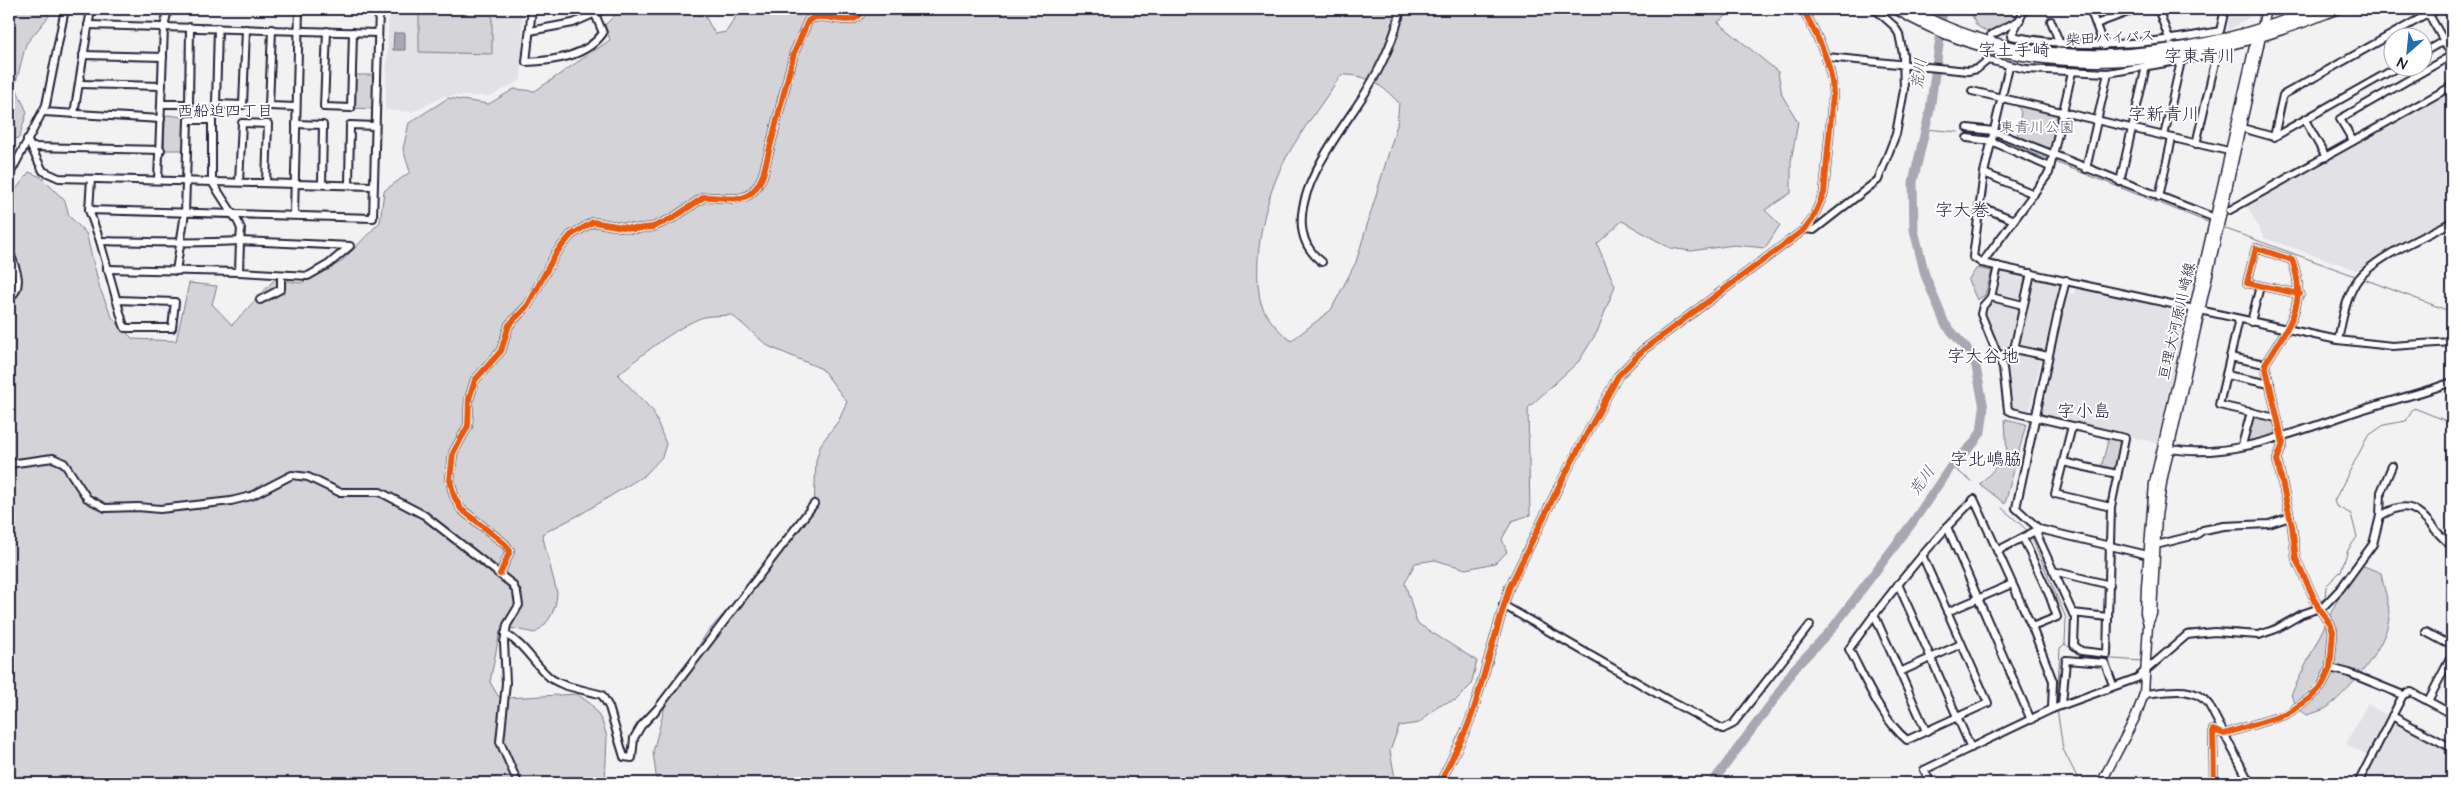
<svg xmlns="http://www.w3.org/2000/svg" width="2461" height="792" font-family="'Architects Daughter','Klee One',sans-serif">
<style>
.built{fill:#e2e2e6}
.green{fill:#d3d3d8;stroke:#7a7a8a;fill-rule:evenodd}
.water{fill:#a8a8b2;stroke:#727282}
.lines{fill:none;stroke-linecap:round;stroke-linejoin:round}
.stream{stroke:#727282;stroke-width:1}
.river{stroke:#a8a8b2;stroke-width:9}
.minor-tunnel{stroke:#c8c8ce;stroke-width:6;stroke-dasharray:6 3;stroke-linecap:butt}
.minor-casing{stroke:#22223b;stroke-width:10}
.major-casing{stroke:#22223b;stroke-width:11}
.highway-casing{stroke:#22223b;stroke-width:12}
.minor{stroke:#fff;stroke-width:6}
.major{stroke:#fff;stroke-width:8}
.highway{stroke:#fff;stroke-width:9}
.cycleway-casing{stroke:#fff;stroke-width:9}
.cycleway{stroke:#e8590c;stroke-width:6}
.labels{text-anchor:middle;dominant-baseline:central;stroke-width:4;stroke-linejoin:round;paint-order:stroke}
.street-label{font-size:15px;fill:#22223b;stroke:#fff}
.park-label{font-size:15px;fill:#57576a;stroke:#fff}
.water-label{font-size:16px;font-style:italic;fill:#58586b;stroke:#fff}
.neighbourhood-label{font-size:16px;fill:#22223b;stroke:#fff}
.quarter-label{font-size:18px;fill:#22223b;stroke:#fff}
</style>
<rect width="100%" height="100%" fill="#f2f2f3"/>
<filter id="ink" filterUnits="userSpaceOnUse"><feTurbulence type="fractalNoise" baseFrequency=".02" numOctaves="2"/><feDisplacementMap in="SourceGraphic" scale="10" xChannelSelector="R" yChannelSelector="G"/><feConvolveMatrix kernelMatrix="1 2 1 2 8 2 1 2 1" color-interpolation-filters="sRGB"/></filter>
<g filter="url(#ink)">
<g class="built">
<polygon points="389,9 523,9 521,80 491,96 445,96 412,112 385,110"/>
<polygon points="2230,9 2254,9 2251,16 2227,31"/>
<polygon points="2452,90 2452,219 2357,270 2264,238 2247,205"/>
<polygon points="2001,269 2027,274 2028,277 2023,300 1994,295"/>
<polygon points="2033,277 2060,282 2043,353 2016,347"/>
<polygon points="2076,287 2181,312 2185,319 2157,443 2039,415 2067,293 2074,294"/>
<polygon points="1992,300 2021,308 2012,346 2001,352 1983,314 1985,306"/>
<polygon points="2015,352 2039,357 2041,360 2029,412 2010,407 2002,357"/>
<polygon points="2367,704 2388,716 2367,755 2346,744"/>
<polygon points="2397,722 2452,752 2452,783 2425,779 2424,783 2361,783 2391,724"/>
</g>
<g class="green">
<polygon points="9,9 49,9 49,16 26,44 15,86 27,112 19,138 9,140"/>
<polygon points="419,9 492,9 492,54 419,52"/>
<path d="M621,9H670L675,13L705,16L715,34L726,32L741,9H1736L1718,22L1778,72L1782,95L1798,122L1791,161V193L1765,210L1780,225L1765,248L1734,245L1691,251L1670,248L1622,221L1597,244L1615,286L1597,332L1579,361L1528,408L1530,515L1512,521L1502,539L1507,552L1495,563L1466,569L1435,560L1415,563L1405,583L1417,623L1477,661L1471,685L1456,700L1439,705L1419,723L1399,726L1390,751L1396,783H657L653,752L667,698L706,634L804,523L814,508L816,461L821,444L839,420L847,402L822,369L768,346L732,315C722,316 710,315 701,318C678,326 637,358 618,375L653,411L666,444L662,457L645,475L581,514L542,534L557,593C556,611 549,623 535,633L505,627L500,631L490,682L498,696L507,698L577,694L592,705L602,721L607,737L605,783H9V199L29,172L41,177L65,201L69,216L86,233L100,289L113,319L133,339L176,341L189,283L217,286L212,304L232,325L275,279L301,283L341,262L380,222L384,191L410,172L403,149L409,123L448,98L489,104L514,89L535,91L610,40L605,25ZM1341,75C1367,74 1382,85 1399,103L1397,125L1356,262L1331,310L1291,341C1279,331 1263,315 1260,299C1252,256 1265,196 1286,158C1302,129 1323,103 1341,75Z"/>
<polygon points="1970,9 2021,9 2014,19 1987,32 1976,25"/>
<polygon points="353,75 375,75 374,109 352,108"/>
<polygon points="2017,104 2058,114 2050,151 2017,138 2021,112"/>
<polygon points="167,115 184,117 186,120 185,150 164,150 165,117"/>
<polygon points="1977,268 1992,271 1985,295 1977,300 1968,280"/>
<polygon points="2253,415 2273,419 2277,435 2246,441"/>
<polygon points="2005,419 2026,424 2005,504 1980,484 2007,456"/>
<polygon points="2109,437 2122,442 2116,469 2114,471 2101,468"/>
<path d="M2359,564L2381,573C2383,586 2389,601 2389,615C2389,644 2350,690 2328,707C2322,711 2313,713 2306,715L2298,709L2291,695L2343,588Z"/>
</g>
<polygon class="water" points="394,33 405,33 405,50 393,50"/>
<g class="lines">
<g class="stream">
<polyline points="1926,129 1958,132"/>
<polyline points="1968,133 1989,136"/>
<polyline points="1995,138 2049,160"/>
<polyline points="2055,162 2210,223"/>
<polyline points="2223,228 2358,277"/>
<polyline points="2361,278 2452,312"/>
<polyline points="2452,439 2452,454"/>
<polyline points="1951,466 1971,481"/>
<polyline points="2002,508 2028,531"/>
<polyline points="2031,536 2066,618 2065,644 2060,648 2057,705"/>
<polyline points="2318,603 2325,598 2326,586 2341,571 2348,550 2357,537 2351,514 2336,506 2334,501 2368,436 2384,425 2406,421 2414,408 2452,423"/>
<polyline points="2302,611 2314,605"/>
<polyline points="2065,644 2082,657 2142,661"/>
<polyline points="2148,660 2152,659 2188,630 2227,628 2260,631 2296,614"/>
<polyline points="2057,709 2063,749 2080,783"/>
</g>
<polyline class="river" points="1712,783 1774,700 1794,669 1831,630 1913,522 1951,466 1974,443 1981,432 1984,408 1974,357 1945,324 1925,275 1914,230 1913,182 1930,110 1942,24 1942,9"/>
<polyline class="minor-tunnel" points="1986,57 1989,43"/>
<g class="minor-casing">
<g id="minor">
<path d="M532,9L526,62C553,61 586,57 603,33L595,14"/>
<path d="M2025,9L2011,36C2082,50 2150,45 2220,31L2225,9"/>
<polyline points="2090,9 2104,46"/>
<polyline points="2158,9 2170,41"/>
<polyline points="2428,13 2452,55"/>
<polyline points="2051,21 2060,44"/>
<polyline points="2096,24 2136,9"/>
<polyline points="88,25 378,33"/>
<polyline points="218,28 216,104 243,105 246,29"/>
<polyline points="272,29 269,106 296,107"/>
<polyline points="327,31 324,107 351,108 353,32"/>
<polyline points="530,31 573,23 605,9"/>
<polyline points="1991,35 2020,20"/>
<polyline points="2424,52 2452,36"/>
<polyline points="83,55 163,57"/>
<polyline points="1827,57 1968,71 1977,69 1988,60 2026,69 2108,73 2217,54 2196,144"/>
<path d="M2009,66L1984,173L1973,257L1982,263L2338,340C2342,322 2345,301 2355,284C2369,259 2426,236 2452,222"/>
<polyline points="79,84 162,86"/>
<polyline points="1972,91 2233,152"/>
<polyline points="162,104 189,104 190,27"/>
<polyline points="44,112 161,119"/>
<polyline points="74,114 91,9"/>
<polyline points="2305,120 2326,157"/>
<polyline points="296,124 323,125 322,184"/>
<polyline points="1968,128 1993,131 2215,218"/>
<polyline points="2242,128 2274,137 2396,68"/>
<polyline points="2164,136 2181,61"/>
<polyline points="2274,137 2283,95 2437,9"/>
<polyline points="1967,138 1991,141 2050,167"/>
<polyline points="27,139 43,171 59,178 373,186"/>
<polyline points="2353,141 2340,119 2452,55"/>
<polyline points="32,147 161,150"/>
<polyline points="2086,169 2108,73"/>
<polyline points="1984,173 2034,194"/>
<polyline points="9,176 46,105 65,9"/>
<polyline points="91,179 89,210 100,241 123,323 125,328 172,328 175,302 116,300"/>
<polyline points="158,180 164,27 168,9"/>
<polyline points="239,182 242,123 268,124 266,183"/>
<polyline points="2120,182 2146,66"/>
<polyline points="349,185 350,125 375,126"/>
<polyline points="2159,197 2172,138"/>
<polyline points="1979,206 2014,220"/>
<polyline points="89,210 373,218 379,9"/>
<polyline points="2230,210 2452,86"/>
<polyline points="294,214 299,9"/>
<polyline points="1805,229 1814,230 1878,180 1896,134 1904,90 1903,54 1899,34 1894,26 1875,9"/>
<path d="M100,241C147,242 193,244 240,241L241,229L238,222L212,182V120H188L185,213L176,271"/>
<path d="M9,251C16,268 25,286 9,299"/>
<path d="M1322,262C1265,219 1343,130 1367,90C1382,65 1395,37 1401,9"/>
<polyline points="1982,263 2049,173 2072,72"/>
<polyline points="1998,266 1991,297 1983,306 1981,314 2003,368 2008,410 2012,412 2125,438 2111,507 2107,654 2081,651 2074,645 2075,618 2037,535 2039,529"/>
<polyline points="107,269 239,272 308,276 329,264 350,246 240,241 239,272"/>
<polyline points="1991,297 2023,305"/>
<polyline points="260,300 281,289 281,275"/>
<polyline points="2059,308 2066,280"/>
<polyline points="2058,313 2016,508 2039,529 2152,556"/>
<polyline points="2239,319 2219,405 2276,418"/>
<polyline points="2251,322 2260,286"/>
<polyline points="2338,340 2392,346 2452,342"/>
<polyline points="2014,349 2031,273"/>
<polyline points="1998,357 2014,349 2048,356"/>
<polyline points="2230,357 2265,364"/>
<polyline points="2226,375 2270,384"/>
<polyline points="2072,426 2055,494 2111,507"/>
<polyline points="2242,445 2251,412"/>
<path d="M2167,448C2228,462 2303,429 2361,410C2392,400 2423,393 2452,382"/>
<polyline points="2063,462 2117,474"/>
<polyline points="9,464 53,458 64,463 87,498 105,508 138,507 160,509 231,501 251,496 292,475 308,477 339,492 380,492 424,515 512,584 517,593 519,605 507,625 504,642 506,683 500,742 518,783"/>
<path d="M2380,516C2386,513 2392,509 2398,508C2423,502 2434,536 2452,545"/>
<polyline points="2023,538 2050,597 2057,617 2032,627"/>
<polyline points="2156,545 2196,535 2203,530 2224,526 2269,524 2290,517"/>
<polyline points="1997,551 2039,529"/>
<path d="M1922,555L1988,703L1907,740C1882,720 1864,677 1849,649C1879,607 1912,566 1947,527"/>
<polyline points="2053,571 2110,585"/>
<path d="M500,574L510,551L505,544L461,509L454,496L450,480L453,453L468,426L469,399L475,380L501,351L509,325L528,305L556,253L571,235L593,222L634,229L653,227L673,218L704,197C731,196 749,209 763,175L794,53L808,21C823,8 855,33 863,9"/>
<polyline points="1898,584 1971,748"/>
<polyline points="1503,605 1668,700 1723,729 1733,724 1810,625"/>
<polyline points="1947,612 2012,584"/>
<polyline points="2073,613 2108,617"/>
<polyline points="1874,614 1926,731"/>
<polyline points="2426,632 2452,646"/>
<path d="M505,634C524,644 532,661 547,675C560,688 585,689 602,695L609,707L624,757L632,758L634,738L641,726L658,708L814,504"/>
<polyline points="2330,668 2349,673 2403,695"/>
<polyline points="1900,672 1961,644"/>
<path d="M2144,694C2166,692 2194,684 2209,705L2250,783"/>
<polyline points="2428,701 2452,655"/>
<polyline points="2062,704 2066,660 2105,663 2113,685"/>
<polyline points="2392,716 2452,748"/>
<polyline points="2031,720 1947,527 1974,499 2032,627 2053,681 2052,709"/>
<path d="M1440,783L1466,730L1473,712L1509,588L1561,482L1618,376L1643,350L1805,229L1812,220L1824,193L1833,94C1832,62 1817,36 1803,9"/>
<polyline points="1931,783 1924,770 2052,709 2137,678 2187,635 2214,632 2259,635 2276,629 2302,614 2323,607 2341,588 2373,544 2380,516 2381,492 2392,466"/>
<path d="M2214,783L2213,730L2224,734L2287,714L2310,698L2322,686L2330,668L2333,631L2330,623L2319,609L2296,559L2292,526L2277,460L2283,443L2265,364C2287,328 2309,304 2292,260L2256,248L2247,283L2300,294"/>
<polyline points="2358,783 2403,695 2411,692 2452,714"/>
</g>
</g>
<g class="major-casing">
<g id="major">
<polyline points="2148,624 2152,614 2157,516 2163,477 2262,32"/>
<polyline points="2101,783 2136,716 2144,694 2148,624 2145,613 2146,587 2154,483 2256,38 2262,27 2266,9"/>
</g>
</g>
<g class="highway-casing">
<g id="highway">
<path d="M1896,9C2030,90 2199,67 2337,9"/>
<path d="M1910,9C2032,79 2188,60 2315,9"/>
</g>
</g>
<use href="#minor" class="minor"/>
<use href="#major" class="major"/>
<use href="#highway" class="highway"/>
<g class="cycleway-casing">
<g id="cycleway">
<path d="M500,574L510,551L505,544L461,509L454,496L450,480L453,453L468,426L469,399L475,380L501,351L509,325L528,305L556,253L571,235L593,222L634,229L653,227L673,218L704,197C731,196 749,209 763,175L794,53L808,21C823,8 855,33 863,9"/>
<path d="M1440,783L1466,730L1473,712L1509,588L1561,482L1618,376L1643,350L1805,229L1812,220L1824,193L1833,94C1832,62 1817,36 1803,9"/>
<path d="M2214,783L2213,730L2224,734L2287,714L2310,698L2322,686L2330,668L2333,631L2330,623L2319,609L2296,559L2292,526L2277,460L2283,443L2265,364C2287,328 2309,304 2292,260L2256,248L2247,283L2300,294"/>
</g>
</g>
<use href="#cycleway" class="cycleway"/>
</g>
</g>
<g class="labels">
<g class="street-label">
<text transform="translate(2110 38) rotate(-3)">柴田バイパス</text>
<text transform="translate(2177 321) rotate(-77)">亘理大河原川崎線</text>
</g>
<g class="park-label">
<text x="2037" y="127">東青川公園</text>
</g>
<g class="water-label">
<text transform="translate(1919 74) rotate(-83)">荒川</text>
<text transform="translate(1922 481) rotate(-54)">荒川</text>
</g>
<g class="neighbourhood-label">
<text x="225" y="111">西船迫四丁目</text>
</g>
<g class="quarter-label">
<text x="2014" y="50">字土手崎</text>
<text x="2200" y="56">字東青川</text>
<text x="2164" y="114">字新青川</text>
<text x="1962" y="210">字大巻</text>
<text x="1983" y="356">字大谷地</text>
<text x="2084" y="411">字小島</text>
<text x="1986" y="459">字北嶋脇</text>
</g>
</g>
<rect width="2461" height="792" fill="none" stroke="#fff" stroke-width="30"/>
<rect x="15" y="15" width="2431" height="762" fill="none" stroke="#22223b" stroke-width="2" filter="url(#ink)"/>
<g transform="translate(2408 52) rotate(207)"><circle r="24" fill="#ffffff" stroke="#a7a7b1"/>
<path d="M0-4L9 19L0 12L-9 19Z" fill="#1f6fb2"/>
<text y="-8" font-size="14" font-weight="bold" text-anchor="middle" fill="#22223b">N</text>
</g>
</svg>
